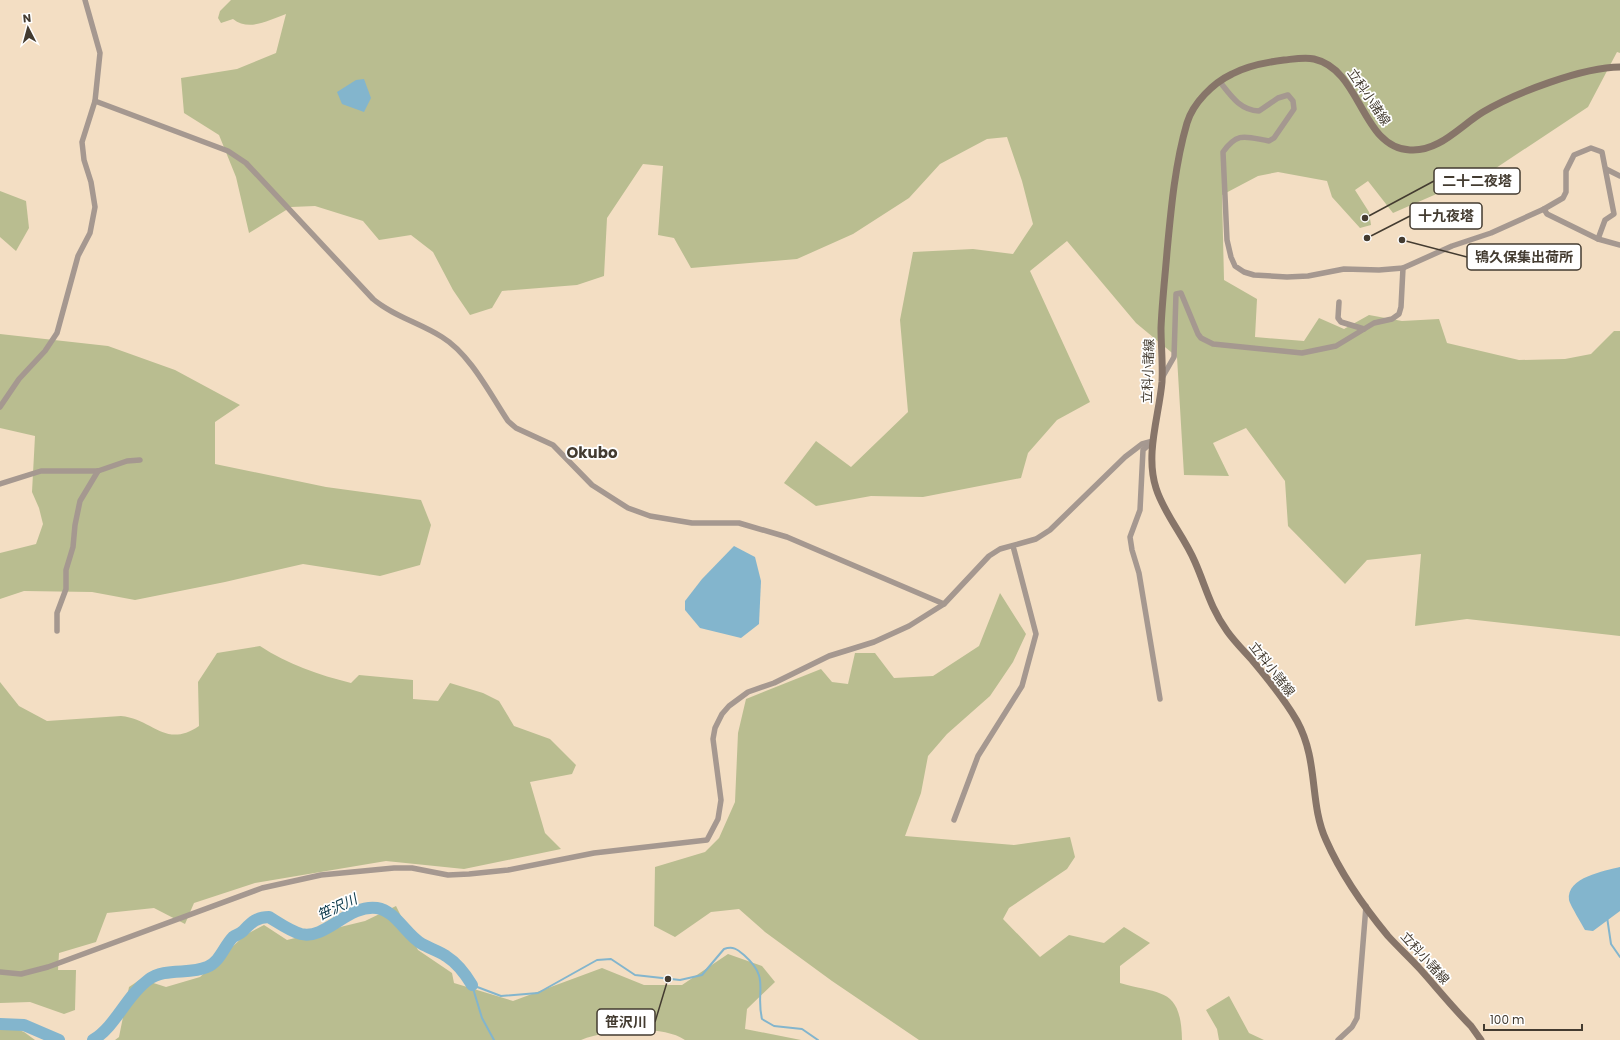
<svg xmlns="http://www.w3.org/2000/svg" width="1620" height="1040" font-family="Poppins,'Noto Sans JP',sans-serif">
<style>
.green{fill:#b9bd90}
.water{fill:#83b5cd}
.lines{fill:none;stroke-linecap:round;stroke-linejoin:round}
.stream{stroke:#83b5cd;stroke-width:2}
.river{stroke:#83b5cd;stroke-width:12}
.street{stroke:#a59890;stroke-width:5.5}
.secondary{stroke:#877569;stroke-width:7}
.labels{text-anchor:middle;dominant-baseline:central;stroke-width:3.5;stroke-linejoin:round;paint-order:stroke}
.street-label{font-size:13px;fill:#433b30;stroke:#fff}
.water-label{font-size:14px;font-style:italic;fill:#0c394a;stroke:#fff}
.quarter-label{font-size:15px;font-weight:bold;fill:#433b30;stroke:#fff}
.leader{fill:none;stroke:#433b30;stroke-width:1.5}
.callout-dot{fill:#433b30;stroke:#fff;stroke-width:1.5}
.callout{fill:#fff;stroke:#433b30;stroke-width:1.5}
.callout-label{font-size:14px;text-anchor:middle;font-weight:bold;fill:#433b30}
</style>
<rect width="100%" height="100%" fill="#f3dec3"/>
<g class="green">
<path d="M231,0H1620V53L1617,52L1588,107L1496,168L1393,213L1368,181L1355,190L1369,212L1371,225L1360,228L1332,197L1327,181L1278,172L1258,176L1222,195L1224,280L1257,299L1255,337L1304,341L1319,318L1344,329L1369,315L1402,321L1439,319L1447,343L1519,360L1565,359L1591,354L1614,331H1620V636L1467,619L1415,626L1421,554L1367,560L1345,584L1288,526L1285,481L1246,428L1213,443L1229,476L1184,475L1177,357L1136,323L1067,241L1030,271L1090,402L1057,420L1028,453L1021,478L923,497L871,496L816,506L784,483L816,441L851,467L908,412L900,320L913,252L973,249L1013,254L1033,224L1022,181L1007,137L987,139L940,164L909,198L853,234L797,259L691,268L674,238L658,235L663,166L643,164L607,218L604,276L577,285L502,291L492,308L470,315L453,290L433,252L411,235L379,240L363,221L315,206L291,207L249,233L236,177L219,135L184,113L181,78L237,69L276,53L286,14C269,20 249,32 233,19L221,23L218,18L220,11Z"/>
<polygon points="0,191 26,201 29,228 16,251 0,237"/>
<polygon points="0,334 108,346 175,370 240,405 215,422 215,464 326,487 421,500 431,525 420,565 380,576 303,564 225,582 135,600 92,592 24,591 0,599 0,553 36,544 43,524 39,508 32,492 35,436 0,428"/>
<path d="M1000,593L1026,634L1013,662L990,696L947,734L928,756L921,793L905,836L1014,845L1070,837L1075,857L1067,869L1009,908L1003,919L1040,957L1069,935L1104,943L1124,927L1150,943L1120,966V983C1161,995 1181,987 1182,1040H919L832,981L765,932L739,909L711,912L675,937L654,926L655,867L705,852L719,838L735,802L738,733L746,699L821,669L832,682L848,684L855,653H875L894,678L933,676L979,646Z"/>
<path d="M260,646C287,664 319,675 351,683L359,675L413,680V699L438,701L450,683L483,693L499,701L514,726L550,739L576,765L572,774L530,782L545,833L561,849L464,869L386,861L255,883L194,903L185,924L154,908L107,913L96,942L59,953L58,970H76L75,1010L64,1014L30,1002L0,1003V682L19,706L47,721L121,716C153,719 165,749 199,726L198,682L217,653Z"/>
<path d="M396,906L418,950L452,973L454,983L513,1001L602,968L644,985H682L728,954L762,966L775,982L747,1009L745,1029L801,1040H685C661,1024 607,1030 581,1040H115L119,1037L129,987L141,979L166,987L200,977L245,935L264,925L287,940L365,921Z"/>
<polygon points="1229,996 1249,1033 1264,1040 1219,1040 1217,1029 1206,1010"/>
<polygon points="0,1022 24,1032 35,1040 0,1040"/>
</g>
<g class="water">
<polygon points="364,79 371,98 364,112 342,104 337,92 356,80"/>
<polygon points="734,546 755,557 761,581 759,624 741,638 700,628 685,610 685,601 702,579"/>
<path d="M1620,867V911L1593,931L1585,930C1582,924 1570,905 1569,900C1566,877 1605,871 1620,867Z"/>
</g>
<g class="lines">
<g class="stream">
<polyline points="1607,917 1611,944 1620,957"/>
<path d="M472,985L501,996L538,993L597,960L611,959L635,975L680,980L702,975L724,949C733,946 737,949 744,955C771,979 755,990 762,1019L774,1026L802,1029L818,1040"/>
<polyline points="472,985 482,1018 494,1040"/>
</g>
<g class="river">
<polyline points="0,1024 24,1025 59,1040"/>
<path d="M93,1040C116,1026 126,996 148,980C165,967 189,975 207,967C220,962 224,946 233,937C236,935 240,934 243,931C251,923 256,917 269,917C279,923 290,931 301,934C326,940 348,904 377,908C396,911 406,935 422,944C429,948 439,951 446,956C457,963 466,975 472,985"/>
</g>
<g class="street">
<path d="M85,0L100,53L95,101L228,151L246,163L373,299C393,316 420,323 442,337C470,354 490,394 508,421L516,428L553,445L592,485L628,508L650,516L692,523H739L787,537L944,604"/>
<path d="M1220,82C1231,96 1240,110 1259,111L1278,98L1288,95L1293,101L1294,109L1274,138L1269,141C1246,137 1238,131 1223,152L1227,240L1231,257L1235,266L1244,272L1254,275L1287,277L1308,276L1344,269L1379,270L1403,268L1452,246L1491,233L1544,209L1547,214L1598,239L1620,245"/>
<polyline points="1606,169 1620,176"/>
<polyline points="1544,209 1563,198 1566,192 1566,171 1574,155 1591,148 1602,152 1614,214 1605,220 1598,239"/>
<polyline points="1339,302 1338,318 1341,322 1364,329"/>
<polyline points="1162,378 1174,357 1176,294 1181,293 1198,334 1201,338 1213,344 1302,353 1336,346 1374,323 1392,319 1399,314 1401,307 1403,268"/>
<polyline points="0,407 19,379 45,351 57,333 78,256 90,233 95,207 91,182 84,160 82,142 95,101"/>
<polyline points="1151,443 1143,450 1140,510 1130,537 1132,550 1139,573 1160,699"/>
<polyline points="0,484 41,471 98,471 127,461 140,460"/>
<polyline points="57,631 57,613 66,589 66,570 73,547 75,525 80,501 98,471"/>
<polyline points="954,820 978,756 1022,686 1036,634 1013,546"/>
<polyline points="0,972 21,974 48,967 262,888 321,875 394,868 412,868 448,875 469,874 508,870 594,853 707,840 718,819 721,800 713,739 715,728 722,714 729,706 748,692 774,683 829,656 874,642 909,626 944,604 989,556 1000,549 1036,539 1050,530 1125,457 1142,444 1153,441"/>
<polyline points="1338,1040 1352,1027 1357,1018 1366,906"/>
</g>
<path class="secondary" d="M1481,1040L1471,1026C1453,1008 1437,988 1420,969C1410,958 1398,947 1388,936C1364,907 1341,874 1326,840C1309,803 1319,761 1297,721C1285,700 1268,679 1252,660C1243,650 1234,641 1227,631C1210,607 1206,587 1195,562C1184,536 1164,514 1156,488C1145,454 1159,416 1162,382C1163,364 1161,346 1161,328C1162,303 1165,277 1167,252C1171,209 1175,164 1187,123C1193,103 1213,83 1232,74C1247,66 1268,62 1284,60C1294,59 1305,57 1314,59C1362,70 1361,148 1410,150C1439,152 1460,126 1483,112C1515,93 1583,67 1620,67"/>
</g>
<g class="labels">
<g class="street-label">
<text transform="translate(1369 97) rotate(56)">立科小諸線</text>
<text transform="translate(1148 371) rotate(-88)">立科小諸線</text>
<text transform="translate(1272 669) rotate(52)">立科小諸線</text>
<text transform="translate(1425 958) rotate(48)">立科小諸線</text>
</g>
<g class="water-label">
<text transform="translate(337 907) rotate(-25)">笹沢川</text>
</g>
<g class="quarter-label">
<text x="592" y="452">Okubo</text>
</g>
</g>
<path class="leader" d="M1365 218L1434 181M1367 238L1410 216M1402 240L1467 257M668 979L655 1022"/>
<g class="callout-dot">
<circle cx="1365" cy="218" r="4"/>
<circle cx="1367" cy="238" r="4"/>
<circle cx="1402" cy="240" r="4"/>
<circle cx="668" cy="979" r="4"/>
</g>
<g class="callout">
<rect x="1434" y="168" width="86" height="26" rx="4"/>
<rect x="1410" y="203" width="72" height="26" rx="4"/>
<rect x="1467" y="244" width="114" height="26" rx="4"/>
<rect x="597" y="1009" width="58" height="26" rx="4"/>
</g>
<g class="callout-label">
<text x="1477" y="186">二十二夜塔</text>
<text x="1446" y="221">十九夜塔</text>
<text x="1524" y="262">鴇久保集出荷所</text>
<text x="626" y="1027">笹沢川</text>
</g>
<g transform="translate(28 28) rotate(354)" stroke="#ffffff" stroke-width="3" paint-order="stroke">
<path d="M0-3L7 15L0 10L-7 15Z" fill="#433b30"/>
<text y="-6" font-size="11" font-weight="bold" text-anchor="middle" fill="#433b30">N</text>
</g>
<path d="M1484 1024v6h98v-6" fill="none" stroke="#433b30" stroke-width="2"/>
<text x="1490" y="1024" font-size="12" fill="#433b30" stroke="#ffffff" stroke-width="3" paint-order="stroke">100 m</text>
</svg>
